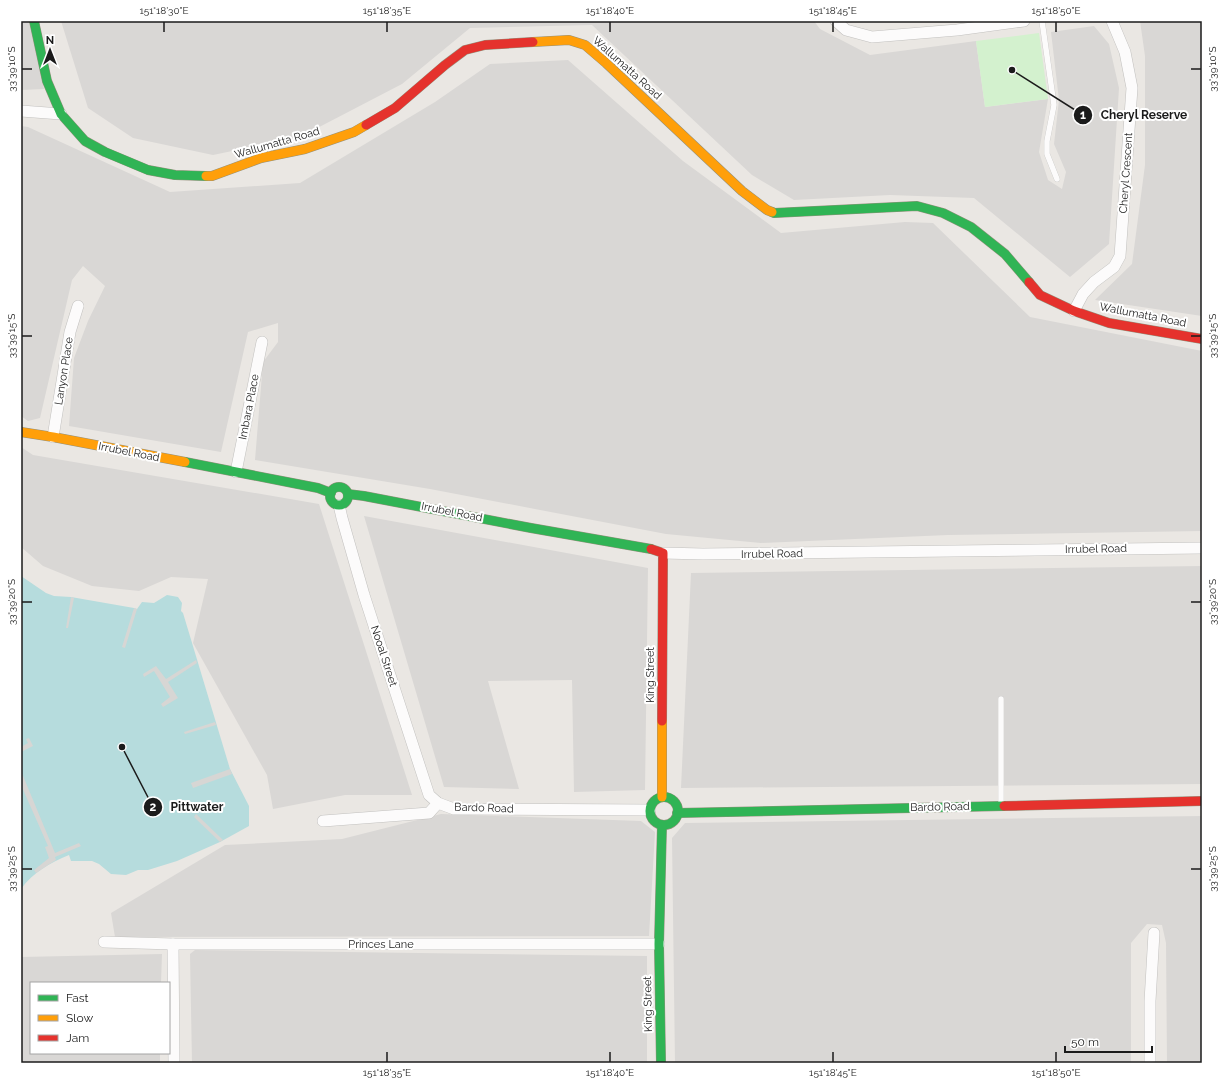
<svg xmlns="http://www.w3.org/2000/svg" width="1223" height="1084" font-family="Raleway,sans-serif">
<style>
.residential{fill:#d9d7d5}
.park{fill:#d3f1ce}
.water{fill:#b6dcdd}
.pier{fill:#d7d6d4}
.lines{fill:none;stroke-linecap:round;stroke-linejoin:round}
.lane-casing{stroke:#c2c1bf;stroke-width:6}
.street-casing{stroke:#c2c1bf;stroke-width:12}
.fast-casing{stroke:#94917c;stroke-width:10}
.slow-casing{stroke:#94917c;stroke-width:10}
.jam-casing{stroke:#94917c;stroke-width:10}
.lane{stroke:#fcfbfb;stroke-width:5.5}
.street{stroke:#fcfbfb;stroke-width:11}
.fast{stroke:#30b455;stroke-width:9}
.slow{stroke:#ff9f0a;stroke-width:9}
.jam{stroke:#e5322d;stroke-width:9}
.ticks{fill:none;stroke:#1b1b1b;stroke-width:1.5}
.labels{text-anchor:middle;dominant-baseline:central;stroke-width:4;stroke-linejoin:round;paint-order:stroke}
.street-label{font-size:11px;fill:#1b1b1b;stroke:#fff}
.leader{fill:none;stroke:#1b1b1b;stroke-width:1.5}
.callout-dot{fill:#1b1b1b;stroke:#fff;stroke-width:1.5}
.mark-label{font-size:12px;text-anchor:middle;font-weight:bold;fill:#fff}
.callout-label{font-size:12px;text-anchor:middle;font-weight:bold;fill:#1b1b1b;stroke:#fff;stroke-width:4;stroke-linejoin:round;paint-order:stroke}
.neatline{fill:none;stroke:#1b1b1b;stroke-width:1.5}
.ticks-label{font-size:10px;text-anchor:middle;fill:#1b1b1b}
</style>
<rect width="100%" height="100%" fill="#eae7e3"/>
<g class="residential">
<polygon points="21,21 30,21 44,89 21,90"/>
<polygon points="61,21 814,21 820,29 870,55 976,41 985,107 1048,99 1039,152 1048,180 1062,189 1066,172 1054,144 1059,100 1051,32 1094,26 1109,44 1119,88 1109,244 1070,277 974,198 890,195 794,200 752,175 592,25 470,28 402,84 300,137 213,155 133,138 88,108"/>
<polygon points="1140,21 1202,21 1202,316 1095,300 1132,264 1145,165 1145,56"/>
<polygon points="568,60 683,161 781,233 905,222 933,223 1030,317 1202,351 1202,531 948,535 761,543 666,534 430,489 255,460 263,362 278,342 278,323 248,332 221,452 69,426 74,358 88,321 105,286 83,266 72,280 40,418 28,421 21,416 21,126 28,127 170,192 300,183 435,102 490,64"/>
<polygon points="21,447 33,455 319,504 412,795 345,795 273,809 267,775 193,643 208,579 171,577 139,591 92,586 43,566 21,547"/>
<polygon points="364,516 648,568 645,790 574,792 572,680 488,681 519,789 444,787"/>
<polygon points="1202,566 1202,784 681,788 691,573"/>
<polygon points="441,814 641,821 655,832 649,936 115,937 111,913 225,845 342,839"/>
<polygon points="1202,816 1202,1063 1167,1063 1166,943 1162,925 1147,924 1131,943 1131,1063 675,1063 672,838 685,823"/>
<polygon points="195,950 647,956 647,1063 192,1063 190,954"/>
<polygon points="162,954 161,983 31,983 31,1053 160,1053 160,1063 21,1063 21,957"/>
</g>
<polygon class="park" points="1039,33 1048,99 985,107 976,41"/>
<path class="water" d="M21,576L46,593L54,596L71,597L134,608L137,609L142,602L154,603L167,595L178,597L182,603L181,611L183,613L230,769L249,806V826L220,842L177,861L148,870H138L126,875L111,874L99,864L92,861H71L69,855C50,863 33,872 21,889Z"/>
<g class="pier">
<polygon points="71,597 74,598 68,628 66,628"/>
<polygon points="134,608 137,609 125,648 122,647"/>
<polygon points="196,660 197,663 168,682 178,698 163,707 161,704 170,697 154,671 144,677 143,674 156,666 166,679"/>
<polygon points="215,722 216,725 185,734 184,732"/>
<polygon points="29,738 33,746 21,752 21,747 28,743 26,739"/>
<polygon points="230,769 232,774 193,788 191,783"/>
<polygon points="21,771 55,853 79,843 81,846 55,857 56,860 48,865 36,873 34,870 49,858 45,847 48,846 21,785"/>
<polygon points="196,814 223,840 220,842 194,817"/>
</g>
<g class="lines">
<g class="lane-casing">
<g id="lane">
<polyline points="1042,21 1054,105 1047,141 1047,154 1057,179"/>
<polyline points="1001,699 1001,805"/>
</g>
</g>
<g class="street-casing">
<g id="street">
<polyline points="836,21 846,30 872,37 957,30 1024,21"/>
<polyline points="21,111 61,114"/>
<polyline points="1074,311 1083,294 1094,282 1114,267 1120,256 1132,88 1125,52 1112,21"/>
<polyline points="53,437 70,332 78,306"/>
<polyline points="236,472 262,342"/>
<polyline points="339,505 342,518 364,595 429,795 438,803 454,809 650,810"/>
<polyline points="663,553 703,554 1202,548"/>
<polyline points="323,821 429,813 438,803"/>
<polyline points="104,942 173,944 659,944"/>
<polyline points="173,944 174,1063"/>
<polyline points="1150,1063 1150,1001 1154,933"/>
</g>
</g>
<g class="fast-casing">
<g id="fast">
<polyline points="34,21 47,81 61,114 85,141 105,152 148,170 175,175 206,176"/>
<polyline points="772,212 774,213 917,206 943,213 971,227 1005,254 1029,282"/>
<polyline points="185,462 318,488 331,493"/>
<circle cx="339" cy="496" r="9"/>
<polyline points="348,494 364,496 531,528 651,549"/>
<circle cx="664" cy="811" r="14"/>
<polyline points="677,813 1004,806"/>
<polyline points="661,1063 659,944 662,825"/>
</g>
</g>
<g class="slow-casing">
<g id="slow">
<polyline points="533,42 569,40 585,45 606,63 742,191 767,210 772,212"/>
<polyline points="206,176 212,176 261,158 305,149 354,132 366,125"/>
<polyline points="21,432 53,437 185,462"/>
<polyline points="662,797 662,721"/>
</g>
</g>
<g class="jam-casing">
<g id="jam">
<polyline points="366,125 395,108 445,65 465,50 485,45 533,42"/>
<polyline points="1029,282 1040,295 1074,311 1109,323 1202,339"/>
<polyline points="651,549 663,553 662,721"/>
<polyline points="1004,806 1202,801"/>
</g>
</g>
<use href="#lane" class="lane"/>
<use href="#street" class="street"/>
<use href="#fast" class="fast"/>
<use href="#slow" class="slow"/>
<use href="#jam" class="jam"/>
</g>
<path class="ticks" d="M164,22V32M387,22V32M610,22V32M833,22V32M1056,22V32M22,69H32M1191,69H1201M22,336H32M1191,336H1201M22,602H32M1191,602H1201M22,869H32M1191,869H1201M387,1052V1062M610,1052V1062M833,1052V1062M1056,1052V1062"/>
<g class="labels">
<g class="street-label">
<text transform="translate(627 68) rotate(42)">Wallumatta Road</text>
<text transform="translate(277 143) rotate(-16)">Wallumatta Road</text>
<text transform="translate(1126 173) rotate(-86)">Cheryl Crescent</text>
<text transform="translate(1143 315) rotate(11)">Wallumatta Road</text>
<text transform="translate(64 371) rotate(-81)">Lanyon Place</text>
<text transform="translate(249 407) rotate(-79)">Imbara Place</text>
<text transform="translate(129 452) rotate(11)">Irrubel Road</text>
<text transform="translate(452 512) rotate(11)">Irrubel Road</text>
<text transform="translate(1096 549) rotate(-1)">Irrubel Road</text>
<text transform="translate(772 554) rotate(-1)">Irrubel Road</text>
<text transform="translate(384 656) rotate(72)">Nooal Street</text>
<text transform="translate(650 675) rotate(-90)">King Street</text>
<text transform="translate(940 807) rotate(-1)">Bardo Road</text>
<text transform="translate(484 808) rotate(2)">Bardo Road</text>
<text x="381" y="944">Princes Lane</text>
<text transform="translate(648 1004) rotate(-91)">King Street</text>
</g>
</g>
<path class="leader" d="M1012 70L1083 115M122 747L153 807"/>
<g class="callout-dot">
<circle cx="1012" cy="70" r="4"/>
<circle cx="122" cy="747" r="4"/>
<circle cx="1083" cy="115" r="10"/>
<circle cx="153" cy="807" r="10"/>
</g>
<g class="mark-label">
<text x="1083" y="119">1</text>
<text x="153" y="811">2</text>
</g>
<g class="callout-label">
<text x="1144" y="119">Cheryl Reserve</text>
<text x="197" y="811">Pittwater</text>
</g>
<rect width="1223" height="1084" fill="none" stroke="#ffffff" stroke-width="44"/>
<rect x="30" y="982" width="140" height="72" fill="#ffffff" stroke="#a4a4a4"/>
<rect x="38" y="995" width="20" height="6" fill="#30b455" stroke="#a4a4a4"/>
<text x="66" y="1002" font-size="12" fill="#1b1b1b">Fast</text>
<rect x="38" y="1015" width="20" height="6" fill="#ff9f0a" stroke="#a4a4a4"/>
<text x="66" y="1022" font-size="12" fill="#1b1b1b">Slow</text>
<rect x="38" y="1035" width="20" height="6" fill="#e5322d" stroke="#a4a4a4"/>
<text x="66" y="1042" font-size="12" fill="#1b1b1b">Jam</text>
<g transform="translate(50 50)" stroke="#ffffff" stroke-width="3" paint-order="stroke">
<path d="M0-3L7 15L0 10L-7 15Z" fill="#1b1b1b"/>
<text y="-6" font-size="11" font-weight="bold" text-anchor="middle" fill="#1b1b1b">N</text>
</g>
<path d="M1065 1046v6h87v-6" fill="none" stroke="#1b1b1b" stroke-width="2"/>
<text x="1071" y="1046" font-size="12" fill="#1b1b1b" stroke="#ffffff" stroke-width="3" paint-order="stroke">50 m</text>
<rect x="22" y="22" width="1179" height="1040" class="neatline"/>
<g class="ticks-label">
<text x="164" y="14">151°18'30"E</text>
<text x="387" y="14">151°18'35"E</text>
<text x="610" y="14">151°18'40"E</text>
<text x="833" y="14">151°18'45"E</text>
<text x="1056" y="14">151°18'50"E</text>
<text transform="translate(11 69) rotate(-90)" y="4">33°39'10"S</text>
<text transform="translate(1212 69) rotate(-90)" y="4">33°39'10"S</text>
<text transform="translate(11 336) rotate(-90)" y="4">33°39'15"S</text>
<text transform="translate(1212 336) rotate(-90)" y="4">33°39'15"S</text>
<text transform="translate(11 602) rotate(-90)" y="4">33°39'20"S</text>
<text transform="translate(1212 602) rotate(-90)" y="4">33°39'20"S</text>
<text transform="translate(11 869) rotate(-90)" y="4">33°39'25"S</text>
<text transform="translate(1212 869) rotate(-90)" y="4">33°39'25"S</text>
<text x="387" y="1076">151°18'35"E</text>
<text x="610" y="1076">151°18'40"E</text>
<text x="833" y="1076">151°18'45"E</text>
<text x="1056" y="1076">151°18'50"E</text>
</g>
</svg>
